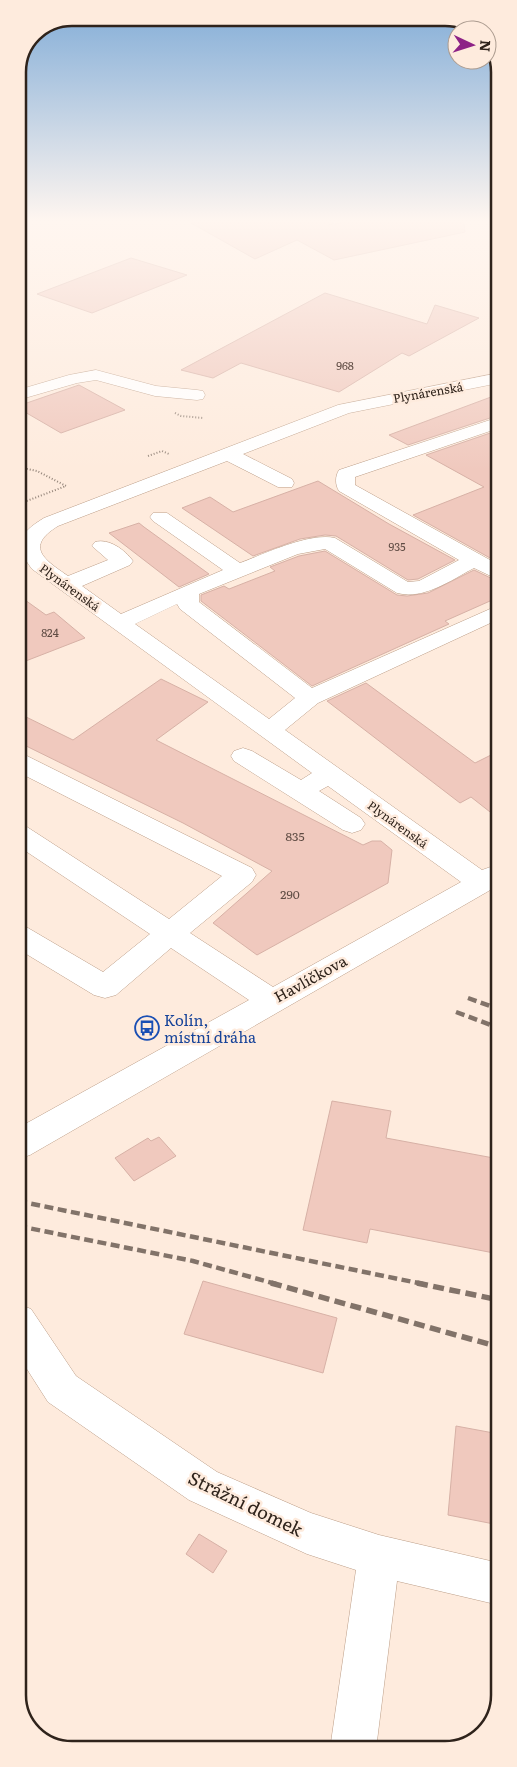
<svg xmlns="http://www.w3.org/2000/svg" width="517" height="1767" font-family="Literata,serif">
<style>
.building{fill:#f0c9be;stroke:#d7b1a6}
.lines{fill:none;stroke-linecap:round;stroke-linejoin:round}
.minor-casing{stroke:#bc9e88;stroke-width:1}
.path{stroke:#96877c;stroke-width:2;stroke-dasharray:1 2;stroke-linecap:butt}
.minor{fill:#fff;fill-rule:evenodd}
.rail-far1{stroke:#827369;stroke-width:4.5;stroke-dasharray:9 4.5;stroke-linecap:butt}
.rail{stroke:#827369;stroke-width:5.5;stroke-dasharray:11 5.5;stroke-linecap:butt}
.labels{text-anchor:middle;dominant-baseline:central;stroke-width:5;stroke-linejoin:round;paint-order:stroke}
.far-number-label{font-size:11px;fill:#5f4c44}
.far-street-label{font-size:12px;fill:#2f231b;stroke:#feebdd}
.number-label{font-size:12px;fill:#5f4c44}
.street-label{font-size:15px;fill:#2f231b;stroke:#feebdd}
.transit-label{font-size:15px;fill:#164399;stroke:#feebdd;text-anchor:start}
.near-street-label{font-size:18px;fill:#2f231b;stroke:#feebdd}
.rim{fill:none;stroke:#2f231b;stroke-width:2.5}
</style>
<rect width="100%" height="100%" fill="#feebdd"/>
<g class="building">
<polygon points="191,223 334,223 328,225 341,223 464,223 465,232 334,260 297,240 255,259"/>
<polygon points="131,258 187,275 92,313 37,294"/>
<polygon points="325,293 427,324 435,305 479,318 409,356 402,353 339,392 241,363 213,378 181,370"/>
<polygon points="79,385 125,410 61,433 18,408 18,406"/>
<polygon points="499,394 499,415 408,445 389,435"/>
<polygon points="499,430 499,563 413,515 484,487 426,455"/>
<polygon points="318,481 389,524 455,560 418,579 408,580 336,536 325,535 300,539 253,556 182,508 210,497 233,512"/>
<polygon points="139,523 144,527 209,574 179,587 109,533"/>
<polygon points="325,551 397,595 407,596 428,593 474,570 499,582 499,597 445,621 449,624 312,686 201,601 201,595 224,586 229,589 275,571 270,567 299,556"/>
<polygon points="18,595 46,615 54,612 85,638 18,664"/>
<polygon points="161,679 208,702 156,740 363,845 372,841 381,841 392,850 388,883 257,955 213,923 272,871 183,823 18,742 18,713 73,740"/>
<polygon points="366,683 475,763 499,751 499,819 471,797 460,803 327,701"/>
<polygon points="332,1101 391,1111 386,1138 499,1159 499,1254 370,1229 367,1243 303,1230"/>
<polygon points="159,1137 176,1156 134,1181 115,1158 148,1138 151,1141"/>
<polygon points="203,1281 337,1318 323,1373 184,1334"/>
<polygon points="456,1426 499,1434 499,1525 448,1515"/>
<polygon points="199,1534 227,1551 213,1573 186,1554"/>
</g>
<g class="lines">
<g class="minor-casing">
<g id="minor">
<polygon points="96,370 156,386 197,390 203,391 205,395 203,399 197,400 155,396 96,380 77,383 18,400 18,390 69,375"/>
<path d="M499,373V383L349,413L243,454L292,479L294,483L292,487H278L227,461L58,526C24,547 45,560 68,576L108,560L92,546L95,542C109,538 125,550 133,561L130,565L82,586L121,614L223,570L153,521L150,517L153,513H167L240,563C264,554 310,532 335,538L408,582L419,581L459,560L339,491C335,485 335,476 339,470L499,417V428L355,477V485L499,565V580L474,568C451,580 424,600 397,593L325,549L298,554L199,594V602L312,688L499,605V619L318,703L285,730L482,870L499,864V885L30,1155L18,1159V1128L249,1000L171,948L116,995L105,998L94,995L18,949V925L28,928L103,972L150,934L18,846V824L27,827L169,919L222,876L18,772V754L27,756L252,868L256,875L252,882L190,933L273,987L461,882L328,786L319,791L361,818L365,824L361,830L352,833L343,830L234,761L231,756L234,751L243,748L252,751L301,780L312,773L32,569C13,544 18,534 44,518L338,405ZM177,604L180,609L295,698L269,719L135,624Z"/>
<polygon points="18,1304 31,1309 76,1376 217,1472 311,1513 379,1535 499,1563 499,1605 397,1581 376,1749 330,1749 356,1570 307,1554 189,1500 48,1402 18,1355"/>
</g>
</g>
<g class="path">
<polyline points="175,413 181,416 203,418"/>
<polyline points="148,456 162,451 169,454"/>
<polyline points="18,467 37,471 66,486 24,502"/>
</g>
<use href="#minor" class="minor"/>
<g class="rail-far1">
<polyline points="468,998 499,1009"/>
<polyline points="456,1012 499,1028"/>
<polyline points="18,1201 423,1284"/>
<polyline points="18,1226 193,1261 276,1284"/>
</g>
<g class="rail">
<polyline points="271,1283 499,1347"/>
<polyline points="417,1283 499,1300"/>
</g>
</g>
<linearGradient id="sky" x2="0" y2="1"><stop stop-color="#81acd7"/><stop offset="0.47" stop-color="#fff6f0"/><stop offset="1" stop-color="#fff6f0" stop-opacity="0"/></linearGradient>
<rect width="517" height="470" fill="url(#sky)"/>
<defs>
<g id="bus-ring" transform="scale(1.25)"><circle r="9.5" fill="#feebdd" stroke="#1a4fb4" stroke-width="1.5"/><path d="M-5-6H5V4H4V6H2V4H-2V6H-4V4H-5ZM-3.5-4V0h7V-4ZM-3.5 1.2v1.5H-2V1.2ZM2 1.2v1.5H3.5V1.2Z" fill="#1a4fb4"/></g>
</defs>
<g fill-rule="evenodd">
<use href="#bus-ring" x="147" y="1028"/>
</g>
<g class="labels">
<g class="far-number-label">
<text x="345" y="365">968</text>
<text x="397" y="546">935</text>
<text x="50" y="632">824</text>
</g>
<g class="far-street-label">
<text transform="translate(428 392) rotate(-10)">Plynárenská</text>
<text transform="translate(70 587) rotate(36)">Plynárenská</text>
<text transform="translate(398 824) rotate(36)">Plynárenská</text>
</g>
<g class="number-label">
<text x="295" y="836">835</text>
<text x="290" y="894">290</text>
</g>
<g class="street-label">
<text transform="translate(310 978) rotate(-29)">Havlíčkova</text>
</g>
<g class="transit-label">
<text x="164" y="1019">Kolín,<tspan x="164" dy="17">místní dráha</tspan></text>
</g>
<g class="near-street-label">
<text transform="translate(246 1503) rotate(26)">Strážní domek</text>
</g>
</g>
<path d="M0 0H517V1767H0ZM72 26H445A46 46 0 0 1 491 72V1695A46 46 0 0 1 445 1741H72A46 46 0 0 1 26 1695V72A46 46 0 0 1 72 26Z" fill="#feebdd" fill-rule="evenodd"/>
<path class="rim" d="M72 26H445A46 46 0 0 1 491 72V1695A46 46 0 0 1 445 1741H72A46 46 0 0 1 26 1695V72A46 46 0 0 1 72 26Z"/>
<g transform="translate(472 45) rotate(94)"><circle r="24" fill="#feebdd" stroke="#ab9b8f"/>
<path d="M0-4L9 19L0 12L-9 19Z" fill="#8e2286"/>
<text y="-8" font-size="14" font-weight="bold" text-anchor="middle" fill="#2f231b">N</text>
</g>
</svg>
